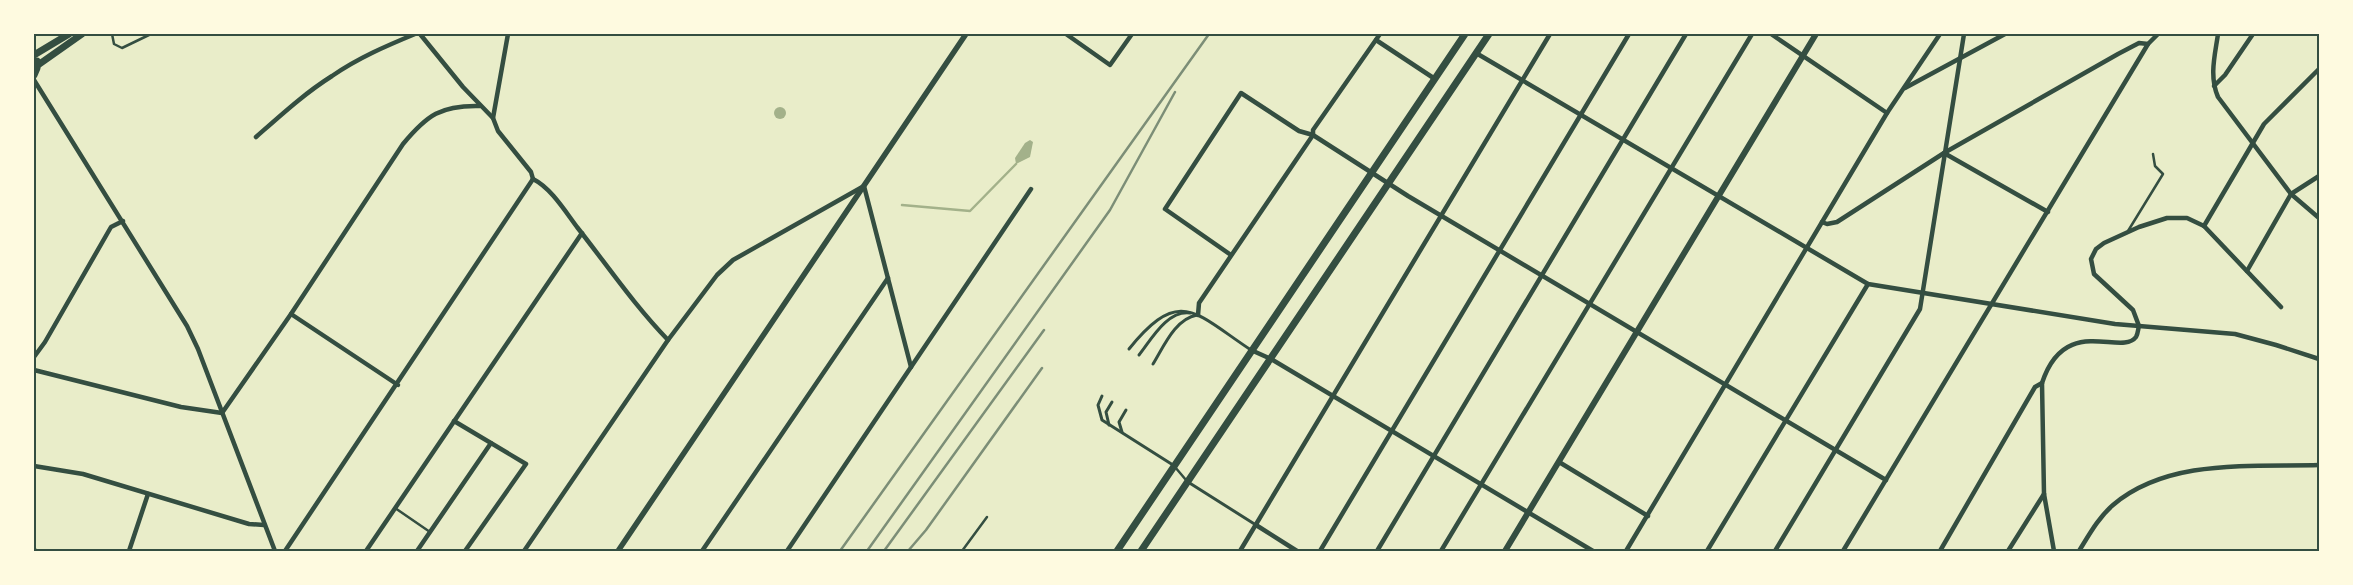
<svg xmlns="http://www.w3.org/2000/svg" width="2353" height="585" font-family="'Sofia Sans Condensed',sans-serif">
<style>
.water{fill:#a3b18a}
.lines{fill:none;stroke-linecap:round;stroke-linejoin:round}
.stream{stroke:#a3b18a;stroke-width:2.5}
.service{stroke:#344e41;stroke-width:2.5}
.pedestrian{stroke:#344e41;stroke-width:3}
.minor{stroke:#344e41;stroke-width:4.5}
.tertiary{stroke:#344e41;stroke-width:5.5}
.secondary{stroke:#344e41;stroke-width:6}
.primary{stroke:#344e41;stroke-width:7}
.rail{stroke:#7c8e77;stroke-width:2.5}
.neatline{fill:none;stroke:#344e41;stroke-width:2}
</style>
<rect width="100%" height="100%" fill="#e9edc9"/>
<g class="water">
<circle cx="780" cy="113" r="6"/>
<polygon points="1030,140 1033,142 1030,157 1016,164 1015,158 1025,143"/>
</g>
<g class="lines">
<polyline class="stream" points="902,205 970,211 1016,164"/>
<g class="service">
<polyline points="112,34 114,44 122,48 151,34"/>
<polyline points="2128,231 2163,174 2155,166 2153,154"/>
<polyline points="1175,467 1186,480"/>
<polyline points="395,508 430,532"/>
<polyline points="962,551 987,517"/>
</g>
<g class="pedestrian">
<path d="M1129,349C1180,286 1195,313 1251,350"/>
<path d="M1139,355C1151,340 1167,310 1190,313"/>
<path d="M1153,364C1164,346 1175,319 1197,315"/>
<polyline points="1102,396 1098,405 1102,420 1173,465"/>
<polyline points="1109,425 1106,412 1112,402"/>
<polyline points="1122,432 1119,422 1126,410"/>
<polyline points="1188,482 1256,525"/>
</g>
<g class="minor">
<polyline points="420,34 463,87 493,118"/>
<polyline points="508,34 493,118 498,131 531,172 533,179"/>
<polyline points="1066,34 1110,65 1132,34"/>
<polyline points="1771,34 1887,113"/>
<path d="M2218,34C2215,55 2209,76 2218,97L2291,194L2319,218"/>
<polyline points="1376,40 1435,79"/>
<polyline points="1476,53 1868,284 2115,324 2235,334 2276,345 2319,359"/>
<polyline points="34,80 187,326 198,349 275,551"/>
<polyline points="2214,86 2225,75 2253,34"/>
<polyline points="1905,88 2005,34"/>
<path d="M256,137C281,115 305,93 332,76C358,58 386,46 415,34"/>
<polyline points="1944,153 2048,212"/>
<path d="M533,179C551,188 565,211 577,227C607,265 634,305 668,340"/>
<polyline points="1822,222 1827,224 1837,222 1944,153 2118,54 2139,43 2148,44"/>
<polyline points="2204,226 2264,124 2319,69"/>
<polyline points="1231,255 1165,209 1241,93 1299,131 1313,135 1408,196 1886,480"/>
<polyline points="2247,271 2291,194 2319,176"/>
<polyline points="291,314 398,385"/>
<polyline points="1198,315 1199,303 1313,135 1313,130 1380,34"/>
<polyline points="2139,326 2133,310 2094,274 2091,259 2096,249 2104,243 2139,227 2167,218 2187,218 2204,226 2281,307"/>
<polyline points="1251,350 1271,359 1593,551"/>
<polyline points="34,357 45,342 111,227 123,221"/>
<path d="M34,370L181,407L222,413L291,314L403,144C427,115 441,105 480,106"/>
<polyline points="454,421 526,464 465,551"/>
<polyline points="1559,462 1648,516"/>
<polyline points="34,466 83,474 249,524 264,525"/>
<polyline points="1256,525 1297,551"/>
<polyline points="34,549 35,551"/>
<polyline points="129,551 148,494"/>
<polyline points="285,551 533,179"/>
<polyline points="366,551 582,233"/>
<polyline points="417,551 491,443"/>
<polyline points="524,551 668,340 717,275 733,260 864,186 911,367"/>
<polyline points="702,551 888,278"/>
<polyline points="787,551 1031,189"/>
<polyline points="1240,551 1550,34"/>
<polyline points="1320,551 1629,34"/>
<polyline points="1377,551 1686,34"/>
<polyline points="1441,551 1752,34"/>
<polyline points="1626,551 1887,113 1940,34"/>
<polyline points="1707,551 1868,284"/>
<polyline points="1775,551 1920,309 1964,34"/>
<polyline points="1843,551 2148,44 2158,34"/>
<polyline points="1940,551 2035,387 2042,383"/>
<polyline points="2008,551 2044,494"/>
<path d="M2054,551L2044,494L2042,383C2065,313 2121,357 2136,337C2138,334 2138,329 2139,326"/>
<path d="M2079,551C2089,535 2098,518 2113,505C2168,458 2252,467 2319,465"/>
</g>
<polyline class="tertiary" points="618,551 966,34"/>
<polyline class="secondary" points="1505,551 1816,34"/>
<g class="primary">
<polyline points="34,55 69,34"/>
<polyline points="38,65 82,34"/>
<polyline points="34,75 37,68 37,61"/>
<polyline points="1117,551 1465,34"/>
<polyline points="1141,551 1489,34"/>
</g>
<g class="rail">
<polyline points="840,551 1209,34"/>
<polyline points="867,551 1110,210 1175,92"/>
<polyline points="884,551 1044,330"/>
<polyline points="908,551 926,530 1042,368"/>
</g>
</g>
<rect width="2353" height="585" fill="none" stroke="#fefae0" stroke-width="70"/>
<rect x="35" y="35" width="2283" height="515" class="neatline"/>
</svg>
